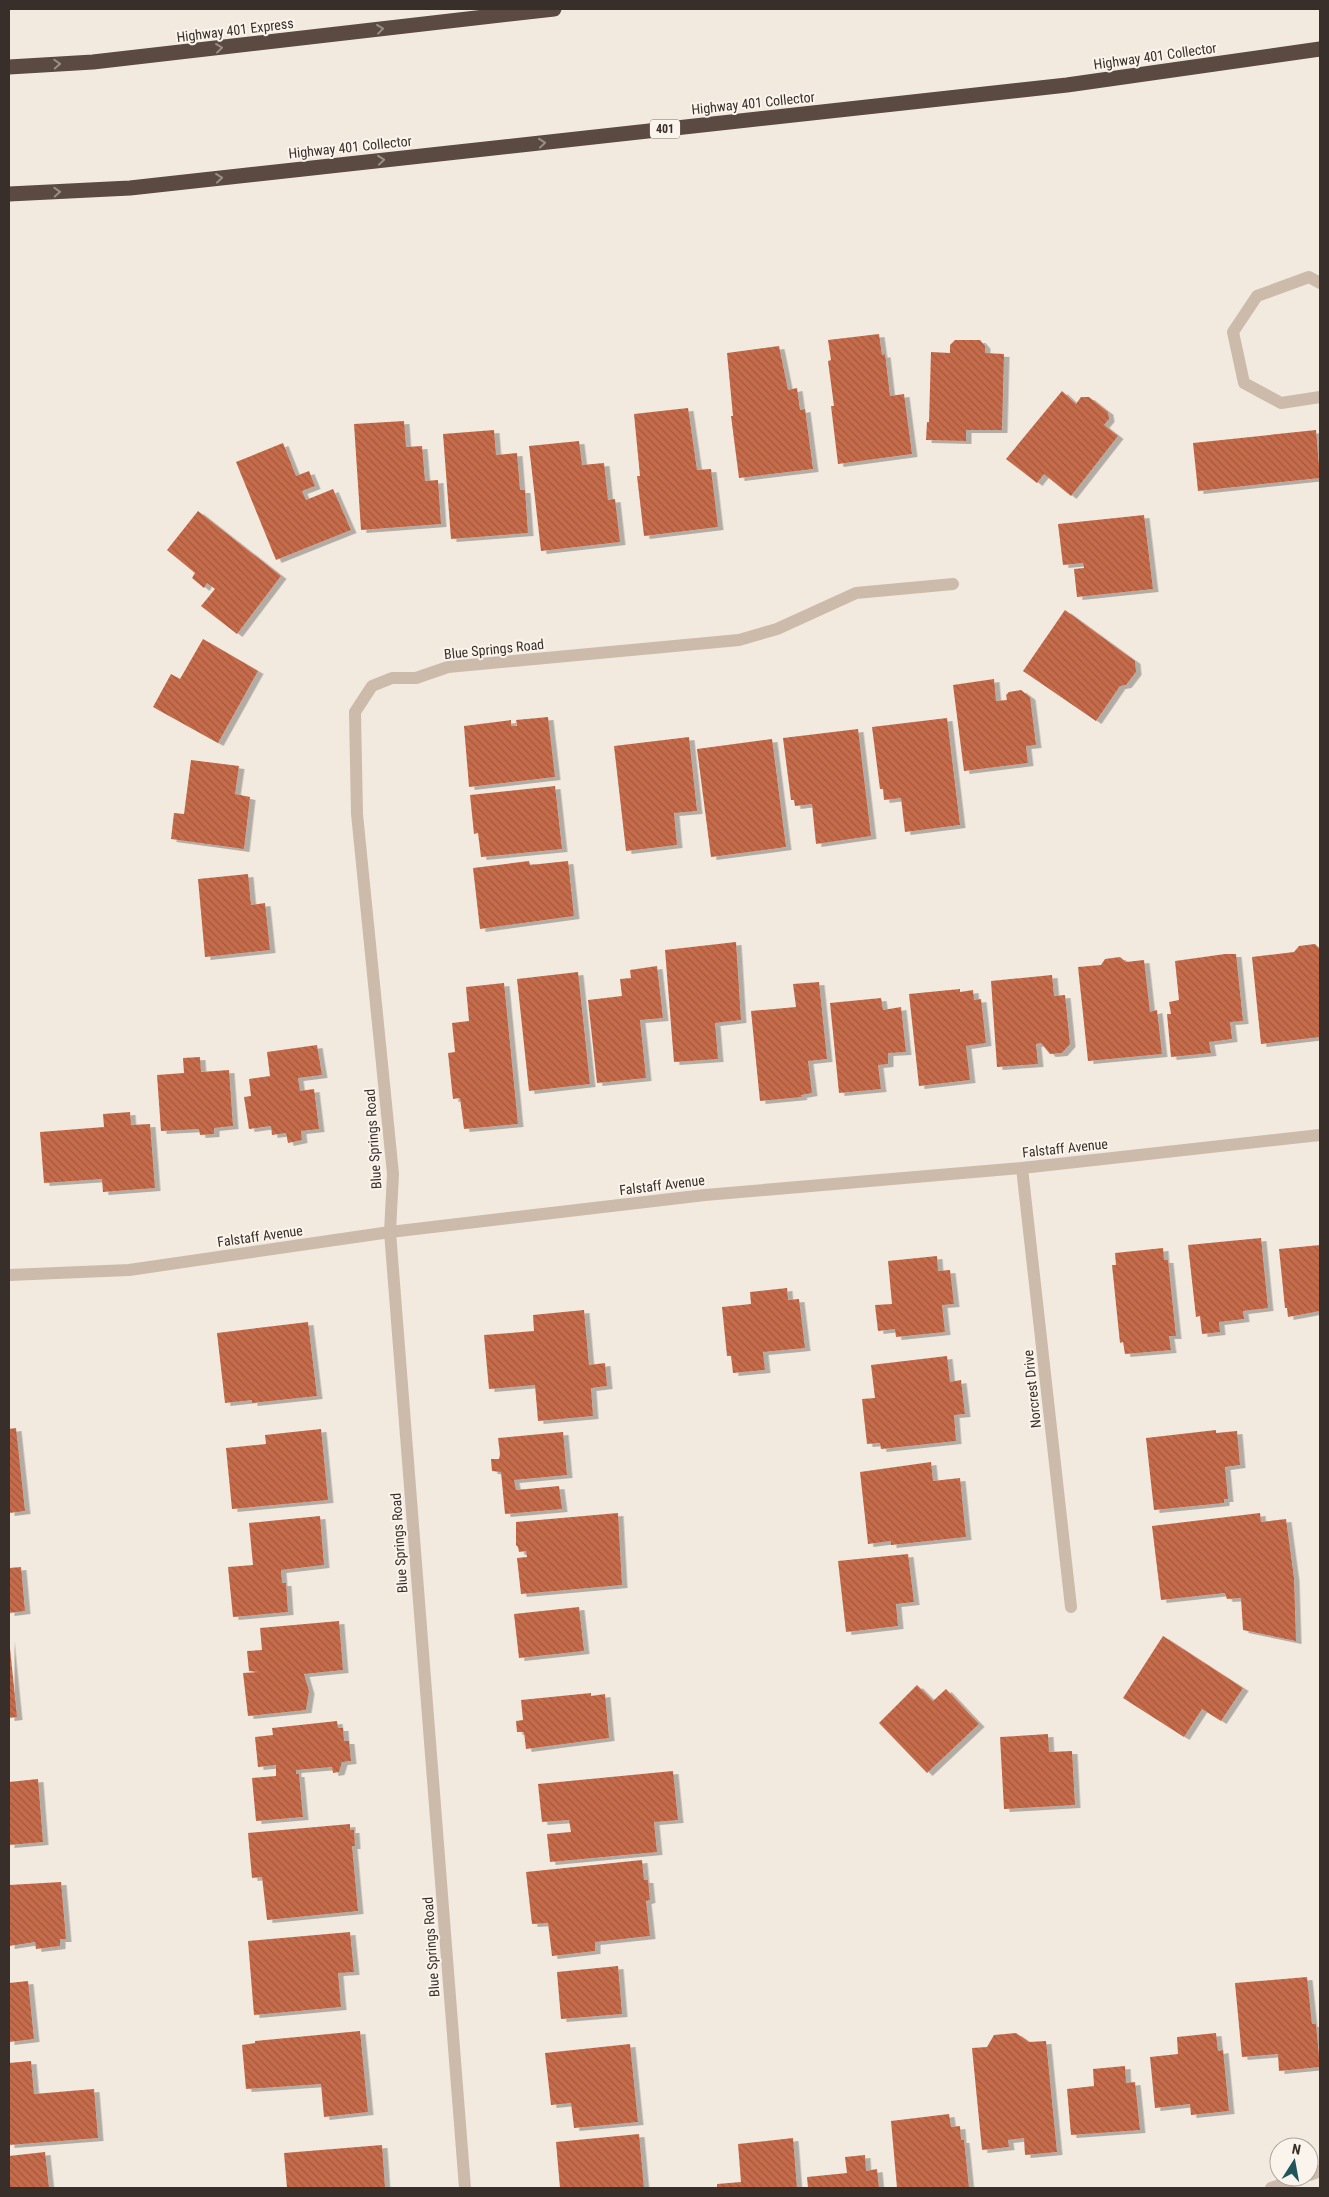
<svg xmlns="http://www.w3.org/2000/svg" width="1329" height="2197" font-family="'Roboto Condensed',sans-serif">
<style>
.building{fill:url(#building-back-hatch);filter:url(#shadow)}
.lines{fill:none;stroke-linecap:round;stroke-linejoin:round}
.service{stroke:#ccbbab;stroke-width:12}
.minor{stroke:#ccbbab;stroke-width:12}
.motorway{stroke:#5a4a41;stroke-width:15}
.oneway{stroke:#9a8e85}
.labels{text-anchor:middle;dominant-baseline:central;stroke-width:4;stroke-linejoin:round;paint-order:stroke}
.shield{fill:#faf4ec;stroke:#736a64;stroke-width:1}
.shield-label{font-size:12px;font-weight:bold;fill:#392f2a}
.street-label{font-size:14px;fill:#392f2a;stroke:#faf4ec}
</style>
<defs>
<pattern id="building-back-hatch" width="6" height="6" patternUnits="userSpaceOnUse" patternTransform="scale(1.25)"><rect width="6" height="6" fill="#c66c4b"/><path d="M-1 5l2 2M0 0l6 6M5-1l2 2" fill="none" stroke="#a2593f"/></pattern>
<filter id="shadow"><feDropShadow dx="5.5" dy="3" stdDeviation="0" flood-color="#0004"/></filter>
</defs>
<rect width="100%" height="100%" fill="#f3eadf"/>
<g class="building">
<polygon points="879,334 882,355 885,354 890,396 904,394 912,454 838,464 831,406 834,406 828,361 831,360 828,340"/>
<polygon points="955,340 980,340 985,346 985,353 1004,354 1002,430 966,430 966,441 926,440 927,422 929,422 931,352 950,353 950,345"/>
<polygon points="779,346 788,390 797,388 800,410 805,409 813,469 739,478 731,416 733,416 727,353"/>
<polygon points="1062,391 1076,404 1081,397 1089,397 1108,412 1109,419 1104,425 1118,436 1071,496 1044,474 1037,483 1006,459"/>
<polygon points="688,408 697,470 711,469 718,527 644,536 637,476 640,476 634,414"/>
<polygon points="404,421 406,447 422,446 425,481 438,480 441,524 361,530 354,424"/>
<polygon points="494,430 496,455 517,453 520,490 525,490 528,533 451,539 443,434"/>
<polygon points="1316,430 1320,478 1198,491 1193,443"/>
<polygon points="579,441 582,465 604,463 608,500 615,499 620,542 541,551 529,446"/>
<polygon points="283,443 296,476 309,471 315,486 302,491 306,500 333,489 351,530 276,560 236,462"/>
<polygon points="198,511 281,576 237,634 201,606 215,589 207,583 204,588 192,578 195,573 167,550"/>
<polygon points="1144,515 1153,589 1077,597 1074,569 1084,568 1083,563 1063,565 1058,524"/>
<polygon points="1065,610 1135,661 1136,672 1126,685 1120,686 1096,721 1023,671"/>
<polygon points="203,639 258,671 218,743 153,707 171,674 180,679"/>
<polygon points="994,679 996,701 1007,700 1006,695 1009,692 1021,690 1030,697 1036,745 1026,746 1028,763 964,771 953,685"/>
<polygon points="548,717 555,777 469,787 464,726 511,720 511,726 517,726 516,720"/>
<polygon points="947,718 960,825 905,832 901,798 884,800 883,789 880,789 872,727"/>
<polygon points="858,729 871,836 816,844 812,804 795,806 794,800 791,800 783,738"/>
<polygon points="689,737 697,811 674,813 677,845 626,851 614,746"/>
<polygon points="772,739 786,847 711,857 697,749"/>
<polygon points="191,760 239,766 235,794 250,797 244,849 171,839 174,813 184,814"/>
<polygon points="555,786 562,849 481,857 478,833 474,834 470,795"/>
<polygon points="529,861 530,865 568,861 574,916 480,929 473,868"/>
<polygon points="248,874 251,905 265,903 270,950 205,957 198,879"/>
<polygon points="736,942 741,1020 715,1023 718,1059 674,1062 665,950"/>
<polygon points="1315,944 1320,949 1320,1037 1261,1044 1252,957 1294,952 1299,946"/>
<polygon points="1225,954 1236,954 1243,1021 1230,1022 1232,1039 1209,1042 1211,1053 1171,1057 1167,1014 1171,1014 1169,1002 1179,1000 1175,961"/>
<polygon points="1120,957 1126,962 1144,960 1150,1012 1157,1010 1162,1054 1088,1061 1078,967 1101,965 1105,959"/>
<polygon points="657,966 663,1018 640,1020 646,1078 597,1083 588,1000 622,996 620,979 631,978 630,970"/>
<polygon points="578,972 590,1084 529,1091 517,979"/>
<polygon points="1052,975 1054,996 1065,995 1070,1044 1062,1053 1050,1054 1041,1043 1036,1044 1038,1064 997,1067 991,981"/>
<polygon points="819,982 827,1059 808,1061 812,1093 801,1095 802,1097 760,1101 751,1011 796,1007 793,984"/>
<polygon points="504,983 518,1124 464,1129 460,1098 453,1099 448,1053 455,1052 452,1023 469,1021 466,987"/>
<polygon points="960,989 960,992 973,990 974,1000 981,999 986,1043 966,1046 970,1080 919,1086 909,994"/>
<polygon points="881,998 883,1010 901,1007 906,1052 888,1053 888,1064 878,1065 881,1089 839,1093 830,1003"/>
<polygon points="317,1045 322,1075 298,1078 300,1091 314,1089 319,1129 301,1131 302,1140 288,1143 286,1133 272,1135 271,1126 249,1129 244,1097 251,1096 249,1079 270,1076 267,1052"/>
<polygon points="200,1057 201,1072 229,1070 233,1126 214,1128 214,1134 200,1135 199,1129 161,1131 157,1075 184,1073 183,1058"/>
<polygon points="130,1112 131,1125 150,1124 155,1188 103,1192 102,1179 44,1183 40,1132 104,1127 103,1114"/>
<polygon points="1261,1238 1268,1308 1243,1311 1244,1319 1219,1322 1220,1332 1202,1334 1200,1316 1196,1317 1188,1245"/>
<polygon points="1320,1245 1320,1311 1288,1317 1287,1308 1285,1308 1279,1249"/>
<polygon points="1163,1248 1164,1260 1168,1260 1176,1336 1169,1336 1171,1350 1125,1354 1123,1342 1120,1343 1112,1265 1116,1265 1115,1253"/>
<polygon points="937,1256 938,1271 950,1270 954,1304 942,1305 945,1332 896,1337 895,1329 878,1331 875,1305 892,1304 888,1261"/>
<polygon points="787,1288 788,1300 799,1299 805,1348 763,1352 765,1370 733,1373 731,1356 727,1356 722,1307 751,1304 750,1292"/>
<polygon points="584,1310 589,1365 605,1363 607,1386 591,1388 593,1416 538,1421 535,1385 489,1389 484,1335 534,1331 533,1315"/>
<polygon points="308,1322 317,1396 252,1403 252,1400 225,1403 217,1333"/>
<polygon points="947,1356 950,1382 961,1380 965,1414 954,1415 956,1441 881,1449 880,1443 867,1444 862,1399 875,1398 871,1365"/>
<polygon points="16,1428 25,1511 9,1513 9,1429"/>
<polygon points="321,1429 328,1500 232,1509 226,1448 266,1444 265,1435"/>
<polygon points="1216,1430 1216,1433 1237,1431 1240,1465 1225,1467 1228,1499 1224,1499 1224,1503 1154,1510 1146,1438"/>
<polygon points="563,1432 567,1475 514,1480 516,1490 559,1486 562,1509 505,1514 501,1472 492,1471 491,1459 499,1459 500,1454 498,1438"/>
<polygon points="931,1462 933,1481 960,1478 966,1537 891,1545 891,1541 868,1544 860,1472"/>
<polygon points="618,1513 622,1585 521,1594 517,1558 527,1557 526,1551 519,1552 518,1547 516,1545 516,1522"/>
<polygon points="1260,1513 1261,1522 1286,1519 1294,1578 1296,1641 1243,1630 1241,1598 1227,1599 1225,1593 1161,1600 1152,1526"/>
<polygon points="320,1516 324,1565 281,1570 282,1583 286,1583 288,1612 233,1617 228,1567 253,1565 249,1523"/>
<polygon points="908,1554 914,1602 896,1604 898,1626 846,1632 838,1561"/>
<polygon points="21,1567 25,1611 9,1613 9,1568"/>
<polygon points="579,1607 584,1651 519,1658 514,1614"/>
<polygon points="339,1621 343,1670 304,1674 309,1691 306,1710 248,1716 243,1673 259,1672 249,1671 247,1651 262,1650 260,1628"/>
<polygon points="1163,1636 1243,1688 1221,1721 1202,1709 1184,1737 1123,1698"/>
<polygon points="9,1638 17,1717 9,1718"/>
<polygon points="917,1685 933,1701 946,1689 979,1724 927,1773 879,1723"/>
<polygon points="591,1693 591,1696 605,1694 609,1738 526,1749 524,1732 517,1732 516,1721 523,1720 521,1700"/>
<polygon points="337,1721 338,1728 343,1728 344,1741 349,1741 351,1761 342,1762 339,1772 333,1773 332,1767 296,1770 296,1774 299,1774 303,1817 256,1821 252,1778 276,1776 276,1765 258,1767 255,1737 273,1735 272,1728"/>
<polygon points="1048,1734 1049,1752 1072,1751 1075,1805 1004,1809 1000,1737"/>
<polygon points="673,1771 678,1820 654,1822 657,1852 550,1862 547,1834 571,1832 569,1820 542,1822 538,1784"/>
<polygon points="38,1779 43,1842 9,1845 9,1782"/>
<polygon points="350,1824 350,1830 354,1830 355,1846 352,1846 358,1911 267,1920 262,1877 252,1878 248,1833"/>
<polygon points="642,1860 644,1880 648,1880 650,1900 646,1901 650,1936 595,1942 595,1951 552,1956 548,1923 532,1924 526,1872"/>
<polygon points="61,1882 66,1939 60,1939 60,1946 36,1949 35,1942 9,1946 9,1885"/>
<polygon points="350,1932 354,1972 338,1973 341,2007 254,2015 248,1941"/>
<polygon points="618,1966 622,2014 561,2019 557,1972"/>
<polygon points="1307,1977 1312,2024 1316,2024 1320,2067 1279,2071 1278,2054 1242,2057 1235,1983"/>
<polygon points="28,1981 34,2039 9,2042 9,1983"/>
<polygon points="360,2031 368,2112 324,2117 321,2084 246,2089 242,2045 255,2043 255,2041"/>
<polygon points="1016,2033 1029,2042 1046,2041 1057,2152 1025,2155 1024,2138 1008,2140 1009,2147 982,2150 972,2048 987,2047 994,2035"/>
<polygon points="1216,2033 1218,2051 1223,2050 1229,2111 1191,2115 1190,2104 1155,2108 1150,2057 1178,2054 1177,2037"/>
<polygon points="630,2044 638,2122 574,2128 571,2103 551,2105 545,2053"/>
<polygon points="31,2061 34,2094 94,2089 98,2138 9,2145 9,2063"/>
<polygon points="1125,2066 1126,2083 1135,2082 1140,2130 1071,2135 1067,2089 1094,2086 1093,2069"/>
<polygon points="949,2114 951,2127 960,2126 961,2140 964,2140 969,2188 897,2188 891,2121"/>
<polygon points="639,2134 644,2188 560,2188 556,2142"/>
<polygon points="793,2138 797,2188 717,2188 717,2184 741,2182 738,2144"/>
<polygon points="382,2145 385,2188 287,2188 284,2153"/>
<polygon points="45,2152 49,2188 9,2188 9,2156"/>
<polygon points="865,2155 866,2171 877,2169 879,2188 808,2188 807,2177 847,2173 845,2157"/>
</g>
<g class="lines">
<polyline class="service" points="1320,283 1309,277 1257,296 1233,332 1244,383 1281,403 1320,397"/>
<g class="minor">
<polyline points="1022,1168 1071,1607"/>
<polyline points="9,1275 129,1270 390,1232 705,1195 1022,1168 1320,1135"/>
<polyline points="1309,2175 1320,2171"/>
<polyline points="465,2188 390,1232 393,1174 357,814 355,712 372,686 392,678 416,678 448,667 739,640 777,629 856,593 953,584"/>
<polyline points="1271,2188 1304,2177"/>
</g>
<g class="motorway">
<polyline points="9,67 93,62 554,9"/>
<polyline points="9,194 130,188 1067,85 1320,49"/>
</g>
</g>
<defs><path id="oneway-chevron" d="M-2-3.5L2.5 0L-2 3.5" fill="none" stroke-width="1.6" stroke-linecap="round" stroke-linejoin="round" transform="scale(1.25)"/></defs>
<g class="oneway">
<use href="#oneway-chevron" transform="translate(380 29) rotate(-7)"/>
<use href="#oneway-chevron" transform="translate(219 48) rotate(-7)"/>
<use href="#oneway-chevron" transform="translate(57 64) rotate(-3)"/>
<use href="#oneway-chevron" transform="translate(542 143) rotate(-6)"/>
<use href="#oneway-chevron" transform="translate(381 160) rotate(-6)"/>
<use href="#oneway-chevron" transform="translate(219 178) rotate(-6)"/>
<use href="#oneway-chevron" transform="translate(57 192) rotate(-3)"/>
</g>
<g class="labels">
<rect class="shield" x="650" y="119.5" width="30" height="19" rx="4"/>
<g class="shield-label">
<text x="665" y="129">401</text>
</g>
<g class="street-label">
<text transform="translate(235 30) rotate(-7)">Highway 401 Express</text>
<text transform="translate(1155 56) rotate(-8)">Highway 401 Collector</text>
<text transform="translate(753 103) rotate(-6)">Highway 401 Collector</text>
<text transform="translate(350 147) rotate(-6)">Highway 401 Collector</text>
<text transform="translate(494 649) rotate(-6)">Blue Springs Road</text>
<text transform="translate(373 1139) rotate(-94)">Blue Springs Road</text>
<text transform="translate(1065 1148) rotate(-6)">Falstaff Avenue</text>
<text transform="translate(662 1185) rotate(-7)">Falstaff Avenue</text>
<text transform="translate(260 1236) rotate(-8)">Falstaff Avenue</text>
<text transform="translate(1032 1389) rotate(-96)">Norcrest Drive</text>
<text transform="translate(399 1543) rotate(-94)">Blue Springs Road</text>
<text transform="translate(431 1947) rotate(-94)">Blue Springs Road</text>
</g>
</g>
<rect width="1329" height="2197" fill="none" stroke="#392f2a" stroke-width="20"/>
<g transform="translate(1294 2162) rotate(11)"><circle r="24" fill="#faf4ec" stroke="#ada59e"/>
<path d="M0-4L9 19L0 12L-9 19Z" fill="#1f555b"/>
<text y="-8" font-size="14" font-weight="bold" text-anchor="middle" fill="#392f2a">N</text>
</g>
</svg>
